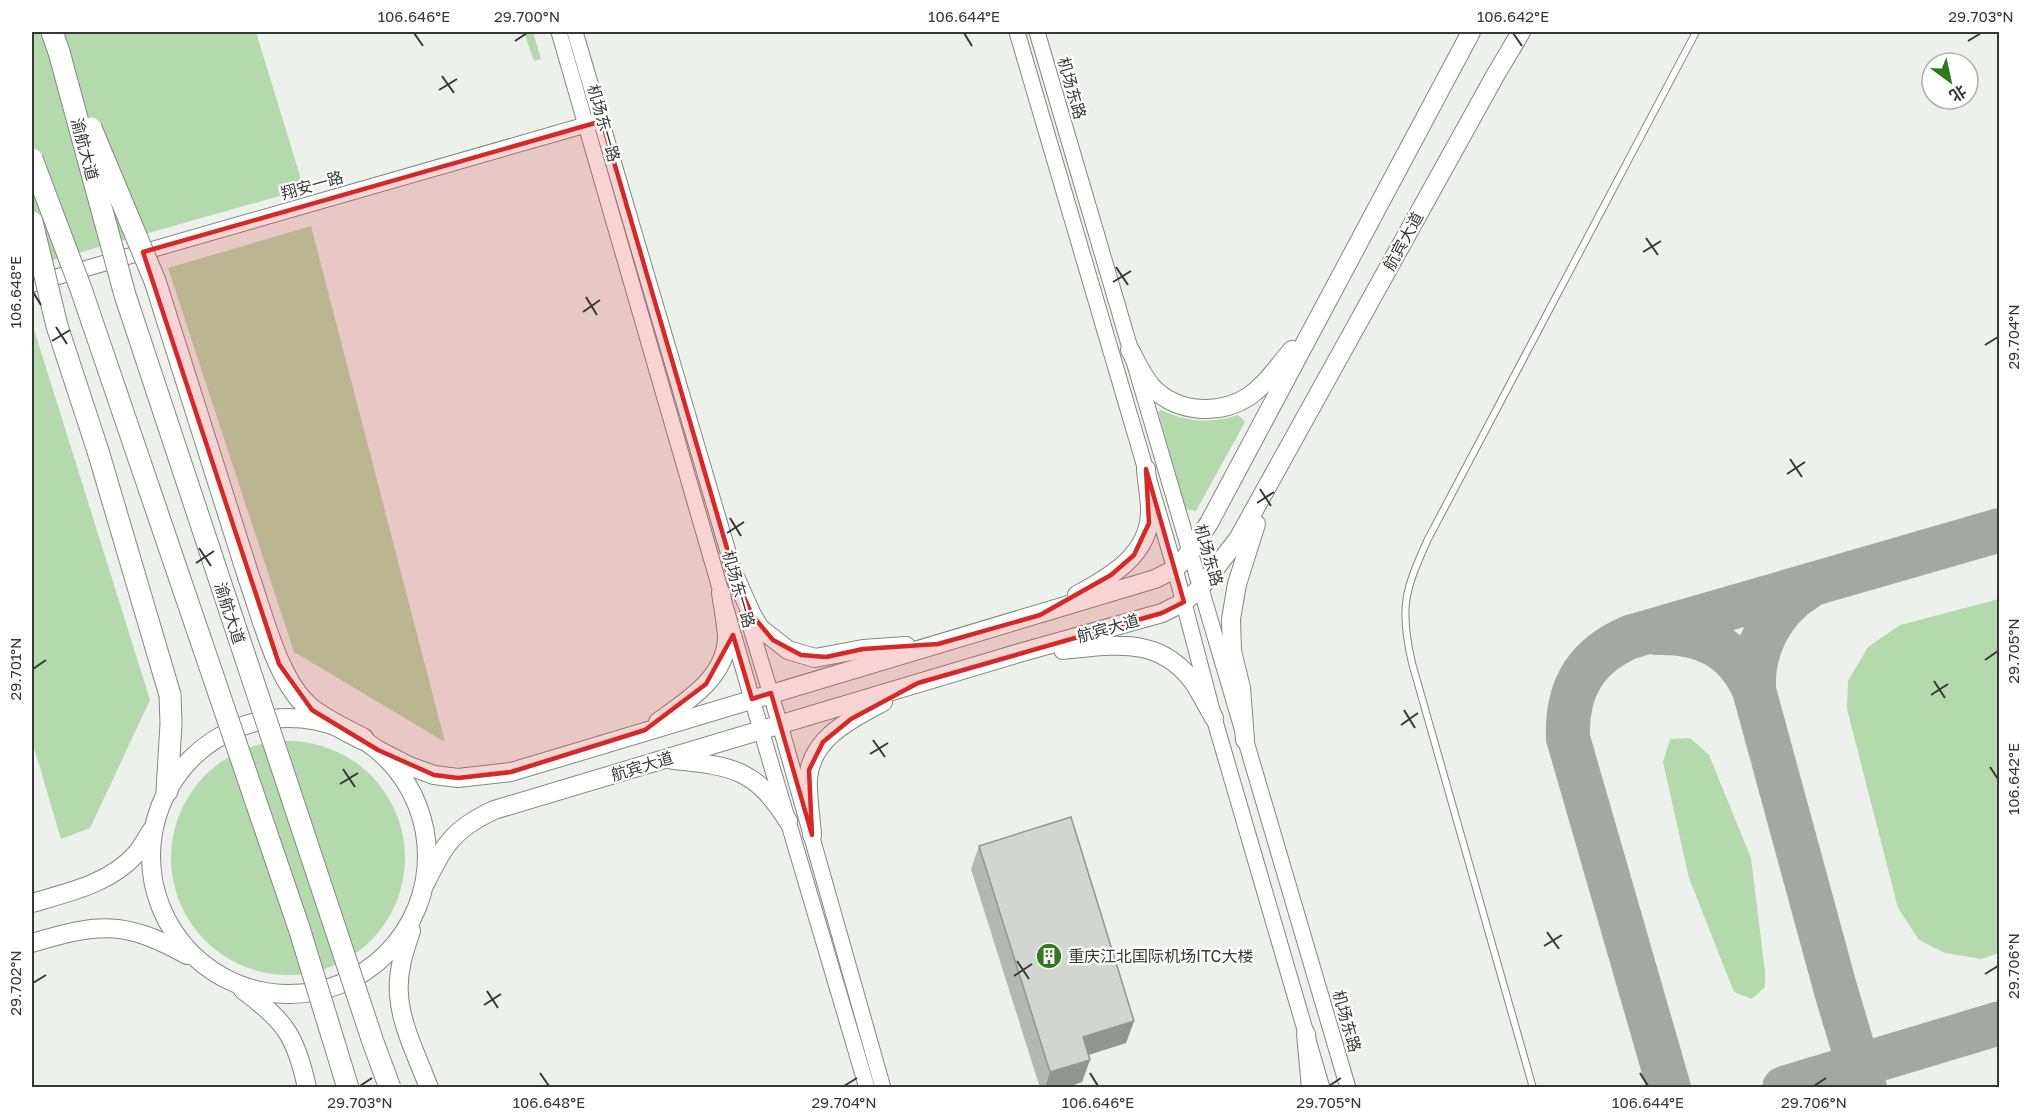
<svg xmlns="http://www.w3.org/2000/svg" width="2031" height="1119" font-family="'Golos Text','Noto Sans SC',sans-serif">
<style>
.green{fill:#b4d9ac}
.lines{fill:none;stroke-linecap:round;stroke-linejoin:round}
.taxiway{stroke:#a4a8a3;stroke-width:44}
.service-casing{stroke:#838782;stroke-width:8}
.tertiary-casing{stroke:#838782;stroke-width:17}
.secondary-casing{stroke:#838782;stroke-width:20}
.trunk-casing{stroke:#838782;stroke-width:23}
.service{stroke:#fff;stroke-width:6}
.tertiary{stroke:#fff;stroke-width:15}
.secondary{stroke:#fff;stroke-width:18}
.trunk{stroke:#fff;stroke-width:21}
.trunk-bridge-casing{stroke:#838782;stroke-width:23;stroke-linecap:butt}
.trunk-bridge{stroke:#fff;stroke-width:21}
.wall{fill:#b4b8b3}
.shaded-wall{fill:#929692}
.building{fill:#d1d6d0;stroke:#929692;stroke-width:1.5}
.marked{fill:#d62828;fill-opacity:0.2;stroke:#d62828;stroke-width:4.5;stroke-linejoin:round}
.ticks{fill:none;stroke:#363836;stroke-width:2}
.labels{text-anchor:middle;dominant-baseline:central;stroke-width:4.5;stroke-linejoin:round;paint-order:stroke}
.street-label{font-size:16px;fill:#363836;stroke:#fff}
.poi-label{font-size:16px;fill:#363836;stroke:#fff;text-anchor:start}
.neatline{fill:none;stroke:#363836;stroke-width:2}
.ticks-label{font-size:15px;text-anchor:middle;fill:#363836}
</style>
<rect width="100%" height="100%" fill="#ecf1eb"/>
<g class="green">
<polygon points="32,32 256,32 304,189 32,266"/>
<polygon points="524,32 533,32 541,59 534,61"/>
<polygon points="311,226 445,742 294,652 168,268"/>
<polygon points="32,323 150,700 90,828 61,839 32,741"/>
<path d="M1161,410C1187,422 1211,424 1238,415L1245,422L1196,511L1186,509L1158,412Z"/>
<polygon points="1999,599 1999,953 1981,959 1945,953 1919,940 1898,908 1847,709 1848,681 1868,647 1900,625"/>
<polygon points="1690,738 1709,755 1751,858 1765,972 1765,987 1752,999 1734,992 1689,878 1663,762 1670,739"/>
<circle cx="288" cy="858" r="117"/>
</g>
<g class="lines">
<g class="taxiway">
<path d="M1657,633C1703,632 1735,647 1754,690L1836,991L1865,1088"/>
<path d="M1754,690C1752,649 1771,610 1807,588"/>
<path d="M1669,1088L1568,738C1566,689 1586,656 1630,637L2000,530"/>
<polyline points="1784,1088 2000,1023"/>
</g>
<g class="service-casing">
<path id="service" d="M1533,1088L1412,663C1399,607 1405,590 1428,539L1696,32"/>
</g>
<g class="tertiary-casing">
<g id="tertiary">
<polyline points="559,32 761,730 867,1088"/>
<polyline points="575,32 739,589"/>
<polyline points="1017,32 1175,569 1214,718 1322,1088"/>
<polyline points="1037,32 1348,1088"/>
<polyline points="32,284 596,122"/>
<polyline points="747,615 780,725 883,1088"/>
</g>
</g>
<g class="secondary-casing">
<g id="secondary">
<path d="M1130,350C1137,363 1143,378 1154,389C1179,413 1219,415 1248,397C1266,385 1278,366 1292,350"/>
<polyline points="736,579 752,615 760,628 788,650 815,658 863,649 906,646"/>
<path d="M1077,595C1110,577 1150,555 1150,511C1150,497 1147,483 1146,469"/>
<path d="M1063,650C1115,645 1162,635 1196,686C1202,696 1208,707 1214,718"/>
<circle cx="289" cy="856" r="138"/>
<path d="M658,722C687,701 727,677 727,636C726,622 723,607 721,593"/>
<polyline points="1245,740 1241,688 1232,651 1231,619 1237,584 1256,524"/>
<polyline points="378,750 409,766 434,775 458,778 511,772 1155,579 1175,569 1183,561 1209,523 1471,32"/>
<path d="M673,760C731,766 755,768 788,821"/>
<path d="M812,835C811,817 807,797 808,779C811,738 851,719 883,702"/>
<path d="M425,884C444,845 453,829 494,810L1019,653L1162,613L1184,602L1200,588L1238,539L1496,74L1521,32"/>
<path d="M32,903C69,892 109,884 136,854C142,847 147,838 151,831"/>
<path d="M411,931C404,951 397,973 399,995C401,1026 418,1058 429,1088"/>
<path d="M32,943C99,923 124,920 187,955"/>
<path d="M243,990C285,1021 296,1036 307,1088"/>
<polyline points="1306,1034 1311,1088"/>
</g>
</g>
<g class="trunk-casing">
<g id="trunk">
<polyline points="52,32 59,52"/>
<path d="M249,578C263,617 278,683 311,709C326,721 346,730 363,739"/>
<polyline points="167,791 171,724 170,695"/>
</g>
</g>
<use href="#service" class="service"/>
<use href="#tertiary" class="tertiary"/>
<use href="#secondary" class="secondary"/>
<use href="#trunk" class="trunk"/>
<g class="trunk-bridge-casing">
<g id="trunk-bridge">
<polyline points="59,52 125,295 373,1042 390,1088"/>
<polyline points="91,128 155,281 249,578"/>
<polyline points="32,159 81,289 299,928 348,1088"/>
<polyline points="32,222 57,326 98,451 170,695"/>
</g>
</g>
<use href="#trunk-bridge" class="trunk-bridge"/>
</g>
<polygon class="wall" points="979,846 1134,1021 1126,1043 1089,1055 1082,1082 1065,1088 1040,1088 971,869"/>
<g class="shaded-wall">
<polygon points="1134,1021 1126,1043 1075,1059 1083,1037"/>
<polygon points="1090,1060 1082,1082 1065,1088 1045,1088 1050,1072"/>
</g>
<polygon class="building" points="1071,817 1134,1021 1083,1037 1090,1060 1050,1072 979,846"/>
<path class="marked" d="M602,121L736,579L752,615L773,640L801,655L826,657L863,649L938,644L1040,615L1111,575L1134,555L1149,523L1146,469L1184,602L1162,613L918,683L851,719L823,742L809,770L812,835L771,693L752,699L733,635L706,684L645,730L511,772L458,778L434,775L378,750L312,710L279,664L143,252Z"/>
<path class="ticks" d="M414,33L423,46M964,33L972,46M1513,33L1522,46M515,41L527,33M1968,41L1981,33M442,76L454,93M439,90L457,79M1646,238L1658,255M1643,252L1661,241M1116,267L1128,285M1113,282L1131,271M33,292L41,305M586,297L597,315M583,312L600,300M56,327L67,344M52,341L70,330M1985,345L1998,337M1790,459L1802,477M1787,474L1805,462M1260,489L1271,506M1257,503L1274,492M730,518L741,536M727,533L744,522M199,548L211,566M196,563L214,551M1985,660L1998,651M33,669L46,660M1934,681L1945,698M1931,695L1948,684M1404,710L1415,728M1401,725L1418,713M873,740L885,757M870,754L888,743M1990,767L1998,779M343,769L355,787M340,784L358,773M1547,932L1559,949M1544,946L1562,935M1017,961L1029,979M1985,974L1998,966M1014,976L1032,964M33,983L46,975M487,991L498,1008M484,1005L501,994M540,1073L549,1086M1090,1073L1098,1086M1640,1073L1648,1086M360,1086L372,1078M844,1086L857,1078M1329,1086L1341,1078M1814,1086L1826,1078"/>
<defs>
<g id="building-disc" transform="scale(1.35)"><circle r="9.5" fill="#30791d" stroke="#fff"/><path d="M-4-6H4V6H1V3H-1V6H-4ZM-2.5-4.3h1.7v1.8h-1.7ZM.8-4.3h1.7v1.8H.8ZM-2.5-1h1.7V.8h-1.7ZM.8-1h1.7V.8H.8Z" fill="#fff"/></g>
</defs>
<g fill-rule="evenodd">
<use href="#building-disc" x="1049" y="956"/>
</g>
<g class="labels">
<g class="street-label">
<text transform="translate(1072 88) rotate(74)">机场东路</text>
<text transform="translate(604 123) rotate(74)">机场东一路</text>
<text transform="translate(85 149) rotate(75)">渝航大道</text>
<text transform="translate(312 185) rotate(-16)">翔安一路</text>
<text transform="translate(1403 241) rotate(-61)">航宾大道</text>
<text transform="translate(1209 555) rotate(74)">机场东路</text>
<text transform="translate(739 589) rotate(74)">机场东一路</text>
<text transform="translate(230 613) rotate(72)">渝航大道</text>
<text transform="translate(1108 628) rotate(-16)">航宾大道</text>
<text transform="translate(642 766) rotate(-17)">航宾大道</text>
<text transform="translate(1347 1021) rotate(74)">机场东路</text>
</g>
<g class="poi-label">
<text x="1068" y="956">重庆江北国际机场ITC大楼</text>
</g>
</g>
<rect width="2031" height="1119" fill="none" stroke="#ffffff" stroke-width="66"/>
<g transform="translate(1950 81) rotate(147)"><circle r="28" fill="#ffffff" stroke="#afafaf" stroke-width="1.5"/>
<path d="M0-4.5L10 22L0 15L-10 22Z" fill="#30791d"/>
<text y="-9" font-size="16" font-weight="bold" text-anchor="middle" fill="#363836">北</text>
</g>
<rect x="33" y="33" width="1965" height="1053" class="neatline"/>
<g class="ticks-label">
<text x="414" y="22">106.646°E</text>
<text x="527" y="22">29.700°N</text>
<text x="964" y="22">106.644°E</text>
<text x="1513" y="22">106.642°E</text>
<text x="1981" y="22">29.703°N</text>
<text transform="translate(16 292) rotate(-90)" y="5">106.648°E</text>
<text transform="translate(2014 337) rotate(-90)" y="5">29.704°N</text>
<text transform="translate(2014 651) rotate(-90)" y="5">29.705°N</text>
<text transform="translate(16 669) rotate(-90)" y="5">29.701°N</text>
<text transform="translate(2014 779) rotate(-90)" y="5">106.642°E</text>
<text transform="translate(2014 966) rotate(-90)" y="5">29.706°N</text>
<text transform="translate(16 983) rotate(-90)" y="5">29.702°N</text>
<text x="360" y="1108">29.703°N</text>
<text x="549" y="1108">106.648°E</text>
<text x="844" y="1108">29.704°N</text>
<text x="1098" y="1108">106.646°E</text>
<text x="1329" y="1108">29.705°N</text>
<text x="1648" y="1108">106.644°E</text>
<text x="1814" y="1108">29.706°N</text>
</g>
</svg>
